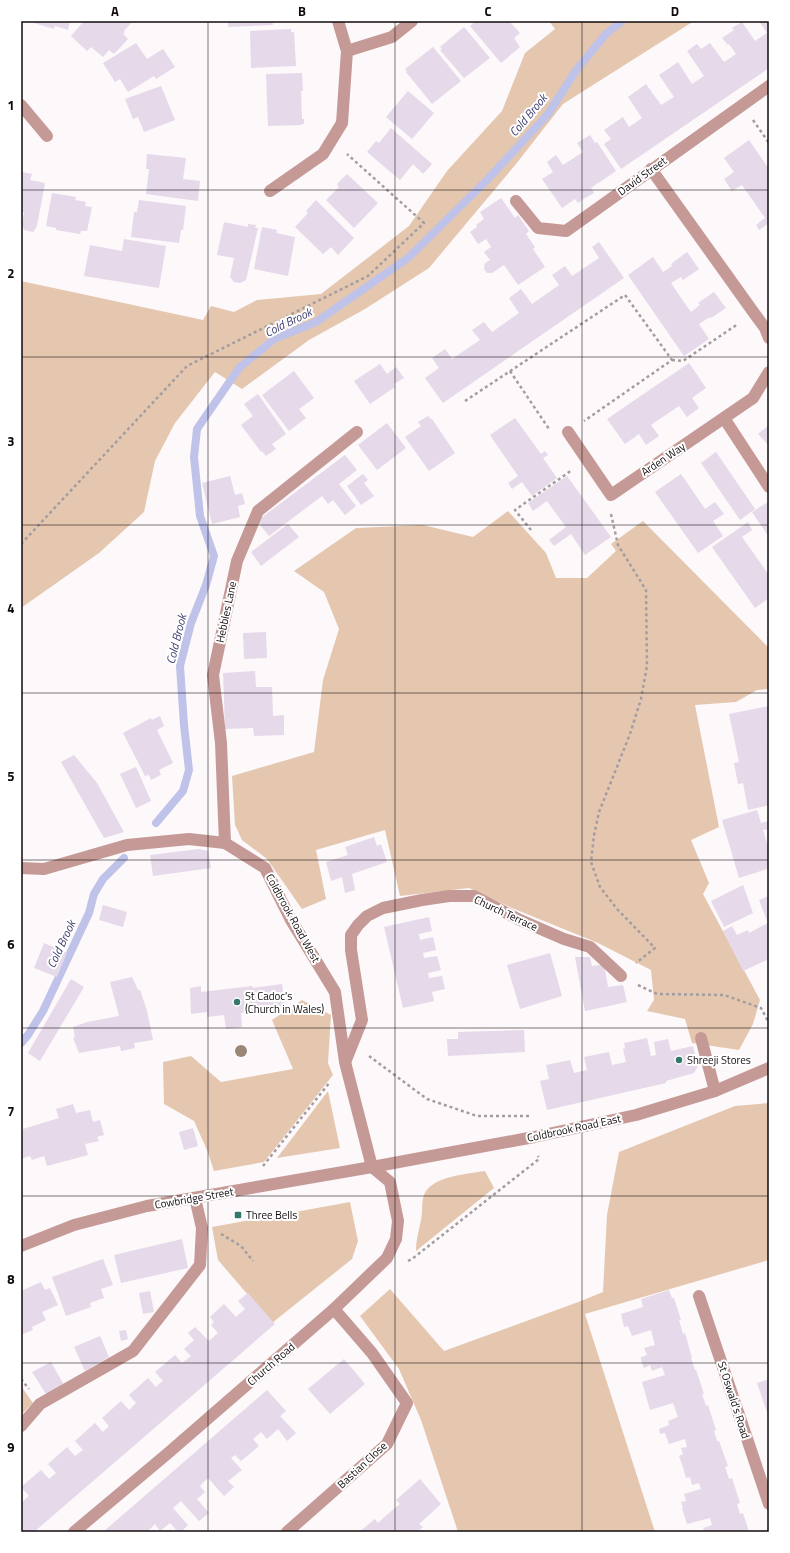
<svg xmlns="http://www.w3.org/2000/svg" width="790" height="1553" font-family="'Titillium Web',sans-serif">
<style>
.green{fill:#e5c7b0}
.lines{fill:none;stroke-linecap:round;stroke-linejoin:round}
.stream{stroke:#bfc2e9;stroke-width:8}
.building{fill:#e5d9ea}
.path{stroke:#a39da0;stroke-width:2.5;stroke-dasharray:3 3;stroke-linecap:butt}
.minor{stroke:#c59a96;stroke-width:12}
.tree{fill:#9c8777}
.grid{fill:none;stroke:#110a0d;stroke-width:1;stroke-opacity:0.55}
.poi-dot{fill:#34786c;stroke:#fff;stroke-width:1.5}
.labels{text-anchor:middle;dominant-baseline:central;stroke-width:4;stroke-linejoin:round;paint-order:stroke}
.street-label{font-size:11px;fill:#110a0d;stroke:#fff}
.poi-label{font-size:11px;fill:#110a0d;stroke:#fff;text-anchor:start}
.water-label{font-size:12px;font-style:italic;fill:#3d3d70;stroke:#fff}
.neatline{fill:none;stroke:#110a0d;stroke-width:1.5}
.grid-label{font-size:13px;text-anchor:middle;font-weight:bold;fill:#110a0d}
</style>
<rect width="100%" height="100%" fill="#fdf8fa"/>
<g class="green">
<polygon points="549,21 694,21 563,104 516,164 429,268 365,309 309,340 242,389 215,372 175,423 155,461 144,512 99,553 21,608 21,281 203,320 211,306 234,312 257,300 321,294 409,226 447,171 502,111 525,53 555,29"/>
<polygon points="508,511 546,553 556,578 587,578 616,551 611,544 643,521 769,648 769,689 757,690 736,702 695,705 719,827 691,840 709,883 703,894 760,1000 753,1024 739,1050 692,1043 685,1019 647,1011 654,1000 651,970 598,943 512,908 469,888 400,896 385,830 316,850 326,899 302,909 267,859 242,840 235,825 232,776 314,752 323,680 339,629 324,592 294,571 356,528 423,525 473,537"/>
<polygon points="302,1000 331,1015 328,1063 333,1075 264,1162 214,1171 207,1150 194,1121 164,1104 163,1062 191,1056 221,1082 293,1069 272,1020"/>
<polygon points="328,1091 340,1148 277,1158"/>
<polygon points="769,1103 769,1260 585,1314 655,1532 458,1532 421,1420 399,1369 360,1316 390,1289 444,1351 581,1301 603,1292 607,1215 619,1152 735,1106"/>
<path d="M485,1171L494,1188L416,1251C416,1240 419,1230 421,1220C423,1212 421,1203 424,1195C431,1176 468,1174 485,1171Z"/>
<polygon points="350,1202 358,1241 352,1259 272,1323 218,1260 212,1227"/>
<polygon points="21,1386 33,1403 21,1415"/>
</g>
<g class="lines">
<g class="stream">
<polyline points="156,823 183,791 189,770 184,725 180,666 191,623 206,585 214,556 200,516 194,457 197,429 239,368 274,339 316,322 408,258 487,180 548,114 577,69 606,34 622,21"/>
<polyline points="21,1043 28,1035 43,1011 89,913 94,894 103,879 124,858"/>
</g>
</g>
<g class="building">
<polygon points="34,21 70,21 68,30 55,26 54,29 34,23"/>
<polygon points="84,21 130,21 131,23 124,31 125,32 123,34 128,39 114,54 109,50 103,57 91,47 87,51 71,36"/>
<polygon points="228,21 272,21 273,25 228,27"/>
<polygon points="476,21 509,21 520,33 514,38 520,47 501,63 470,26"/>
<polygon points="759,21 769,21 769,68 621,169 604,144 611,139 604,130 623,117 629,127 642,118 628,97 646,84 661,105 674,97 659,75 668,69 678,62 692,84 704,76 687,51 697,44 701,49 710,43 724,62 736,54 729,44 728,45 722,38 734,30 732,28 742,22 755,41 767,33"/>
<polygon points="464,27 490,58 464,78 440,50 442,49 440,47"/>
<polygon points="291,29 291,32 294,32 296,66 251,68 250,31"/>
<polygon points="136,43 147,59 163,49 175,67 156,79 154,76 128,92 120,79 115,82 103,63"/>
<polygon points="433,47 461,81 432,104 406,72 407,71 405,69"/>
<polygon points="302,73 303,91 301,91 302,119 304,119 304,124 302,124 302,125 268,126 266,74"/>
<polygon points="161,86 175,120 144,132 138,117 133,119 125,99"/>
<polygon points="408,91 434,113 412,139 386,117"/>
<polygon points="391,128 432,164 423,174 413,164 400,180 367,152 376,141 379,143"/>
<polygon points="590,135 595,143 597,142 616,171 591,188 594,193 585,198 578,203 575,199 562,208 542,179 553,172 547,162 556,155 563,165 583,152 577,143"/>
<polygon points="749,140 769,169 769,223 759,230 756,225 765,218 742,185 732,191 724,179 734,172 724,158"/>
<polygon points="147,154 186,158 183,179 200,181 198,201 146,194 149,169 146,169"/>
<polygon points="21,172 32,174 30,180 45,183 37,226 33,232 24,230 22,224 24,212 21,212"/>
<polygon points="347,174 378,203 354,228 326,200 339,187 337,184"/>
<polygon points="52,193 76,197 75,200 86,202 85,206 92,207 87,231 81,231 80,234 56,230 56,228 46,226"/>
<polygon points="501,198 515,218 518,215 529,231 526,234 535,247 533,249 545,267 518,285 504,265 492,273 487,273 484,269 485,263 490,260 484,252 491,247 486,239 478,244 470,232 477,227 476,225 484,219 480,212"/>
<polygon points="139,200 186,206 183,230 181,230 179,243 131,237 134,212 137,212"/>
<polygon points="316,200 354,238 338,255 331,247 323,254 295,227 308,213 306,211"/>
<polygon points="224,222 248,227 248,224 256,225 255,228 258,228 246,280 240,283 234,282 230,277 234,258 217,255"/>
<polygon points="262,227 277,230 276,233 295,237 288,276 254,269"/>
<polygon points="124,239 166,246 159,288 84,276 90,245 122,251"/>
<polygon points="599,242 624,278 443,403 425,378 439,368 432,358 445,349 452,359 480,340 472,330 484,322 492,332 519,313 509,298 521,289 532,304 559,285 552,275 565,266 572,276 599,258 592,247"/>
<polygon points="687,252 699,269 683,280 681,277 671,283 681,298 691,312 700,305 698,303 714,292 726,308 711,318 710,317 699,324 709,339 684,356 628,275 653,257 663,272 672,266 671,264"/>
<polygon points="689,363 706,388 692,398 699,408 687,417 679,406 651,425 659,436 646,445 639,434 625,444 607,419"/>
<polygon points="380,364 387,374 396,367 404,378 394,384 395,387 370,404 354,381"/>
<polygon points="294,371 314,398 299,409 306,418 289,431 262,395"/>
<polygon points="258,394 286,434 272,444 276,449 266,456 262,451 261,452 241,425 253,416 244,404"/>
<polygon points="428,416 431,419 432,419 455,453 429,471 405,437 421,426 418,422"/>
<polygon points="515,418 541,454 545,451 548,455 543,458 557,478 532,496 522,482 512,489 508,483 518,476 490,435"/>
<polygon points="387,423 406,448 377,470 358,445"/>
<polygon points="769,425 769,446 758,434"/>
<polygon points="716,452 755,509 740,520 701,463"/>
<polygon points="345,455 357,470 339,484 356,506 345,515 333,500 328,504 322,496 269,536 257,521"/>
<polygon points="363,474 368,480 364,483 374,496 361,505 347,486"/>
<polygon points="681,474 705,509 715,502 724,514 713,521 723,536 698,553 655,492"/>
<polygon points="230,476 235,495 242,493 245,504 238,506 240,517 212,524 202,483"/>
<polygon points="567,476 611,537 585,555 571,534 554,546 549,540 566,527 547,501 533,511 528,503"/>
<polygon points="768,502 769,503 769,537 752,512"/>
<polygon points="748,522 752,530 742,537 769,575 769,598 755,608 712,547"/>
<polygon points="288,524 299,537 261,566 251,552"/>
<polygon points="266,632 267,658 244,659 243,633"/>
<polygon points="255,671 256,687 272,687 273,716 284,715 284,735 254,736 253,728 225,729 223,673"/>
<polygon points="769,706 769,734 767,734 769,743 769,805 748,810 743,783 738,784 734,763 739,762 729,714"/>
<polygon points="160,716 164,726 157,730 173,763 159,770 161,775 151,780 149,775 145,776 123,733 151,718 152,720"/>
<polygon points="74,755 97,783 124,832 104,838 61,762"/>
<polygon points="136,767 151,801 136,808 120,774"/>
<polygon points="757,810 761,823 769,821 769,829 763,830 769,850 769,865 767,869 739,878 722,820"/>
<polygon points="374,837 377,846 381,844 387,862 352,874 355,890 345,893 342,877 331,881 326,862 348,855 345,847"/>
<polygon points="199,849 208,851 211,868 153,876 150,855"/>
<polygon points="743,885 753,913 724,927 711,901"/>
<polygon points="769,896 769,959 743,971 723,931 732,926 737,935 748,930 749,933 768,923 759,900"/>
<polygon points="103,905 127,912 123,927 99,920"/>
<polygon points="429,917 432,931 419,934 420,940 433,937 436,950 423,953 424,958 437,956 441,970 428,973 429,978 442,976 445,989 432,992 434,1001 403,1008 384,927"/>
<polygon points="44,943 67,953 57,977 34,968"/>
<polygon points="550,953 562,996 520,1009 507,965"/>
<polygon points="575,957 590,957 592,966 604,964 608,987 623,985 627,1002 585,1011"/>
<polygon points="132,977 138,990 140,990 147,1011 153,1040 134,1043 135,1048 121,1051 120,1046 79,1053 73,1038 75,1037 73,1027 87,1022 119,1016 110,982"/>
<polygon points="71,979 84,987 40,1061 28,1053"/>
<polygon points="282,984 285,1008 241,1013 242,1027 226,1029 224,1015 207,1017 207,1012 191,1014 190,988 201,986 201,992 252,986 253,988"/>
<polygon points="524,1030 525,1052 448,1056 447,1039 458,1039 458,1032"/>
<polygon points="647,1038 651,1056 656,1055 654,1042 668,1039 671,1051 693,1046 698,1066 694,1073 666,1081 666,1083 547,1110 540,1081 549,1079 546,1065 570,1060 574,1073 587,1070 584,1057 609,1052 612,1065 626,1062 623,1049 625,1048 624,1043"/>
<polygon points="73,1104 76,1113 90,1110 93,1122 100,1120 104,1135 97,1137 99,1141 85,1144 88,1155 47,1166 44,1156 32,1160 30,1156 21,1159 21,1133 23,1132 23,1129 59,1118 56,1109"/>
<polygon points="193,1128 198,1146 184,1150 179,1132"/>
<polygon points="182,1239 188,1268 121,1283 114,1255"/>
<polygon points="103,1259 113,1285 101,1289 104,1298 90,1303 91,1307 66,1316 52,1277"/>
<polygon points="41,1282 45,1290 50,1288 58,1305 42,1312 46,1320 32,1327 33,1330 21,1335 21,1291"/>
<polygon points="669,1290 672,1298 674,1298 681,1320 679,1320 683,1334 685,1333 692,1358 691,1358 695,1370 696,1370 704,1394 702,1394 706,1406 708,1405 716,1430 714,1431 717,1441 719,1441 728,1466 725,1467 729,1479 732,1478 740,1503 737,1504 740,1514 743,1513 749,1532 705,1532 703,1528 712,1525 710,1518 687,1524 682,1508 683,1508 681,1502 686,1501 684,1494 701,1489 699,1483 692,1485 690,1477 686,1478 683,1467 679,1456 683,1454 681,1448 687,1447 685,1439 669,1444 665,1433 660,1434 659,1429 669,1425 668,1421 678,1417 673,1403 650,1410 642,1382 665,1375 662,1367 652,1371 650,1365 644,1368 641,1361 641,1357 647,1355 644,1348 655,1345 651,1330 632,1336 628,1326 624,1327 621,1314 643,1307 641,1299"/>
<polygon points="150,1291 154,1312 143,1314 139,1293"/>
<polygon points="248,1293 275,1324 34,1532 21,1532 21,1501 22,1502 29,1496 21,1487 41,1470 49,1479 51,1477 56,1473 48,1464 67,1447 75,1456 83,1450 75,1441 95,1423 103,1432 109,1426 102,1418 121,1401 129,1410 136,1403 129,1395 148,1378 156,1387 160,1383 163,1381 155,1372 175,1355 182,1363 191,1356 184,1349 194,1340 188,1333 195,1327 209,1341 218,1333 211,1325 214,1322 210,1317 224,1304 236,1317 245,1309 238,1301"/>
<polygon points="126,1330 128,1339 121,1341 119,1331"/>
<polygon points="100,1336 109,1357 85,1371 74,1347"/>
<polygon points="344,1359 365,1384 330,1414 308,1389"/>
<polygon points="51,1362 64,1385 46,1394 32,1372"/>
<polygon points="769,1379 769,1418 757,1383"/>
<polygon points="267,1390 286,1411 280,1416 296,1433 287,1441 278,1429 267,1439 261,1432 253,1439 259,1446 241,1461 235,1455 231,1458 242,1470 228,1481 234,1487 224,1496 208,1478 200,1486 205,1492 197,1499 209,1513 199,1521 181,1501 173,1508 188,1525 181,1532 178,1532 170,1523 160,1531 155,1524 147,1532 103,1532"/>
<polygon points="420,1479 441,1504 419,1524 423,1527 417,1532 359,1532 375,1519 378,1523 389,1513 400,1504 396,1500"/>
</g>
<g class="lines">
<g class="path">
<polyline points="753,120 769,143"/>
<polyline points="672,360 683,361 738,324"/>
<polyline points="510,371 549,429"/>
<polyline points="465,401 625,295 672,360 584,421"/>
<polyline points="611,514 618,545 646,590 647,666 641,699 630,734 599,812 594,835 591,862 600,887 617,909 655,948 636,963"/>
<polyline points="531,530 515,510 572,470"/>
<polyline points="21,544 187,366 368,276 424,223 347,154"/>
<polyline points="638,985 657,994 724,995 761,1008 769,1023"/>
<polyline points="369,1056 427,1099 477,1116 529,1116 529,1118"/>
<polyline points="263,1166 330,1082"/>
<polyline points="221,1234 241,1246 253,1261"/>
<polyline points="408,1261 412,1259 539,1159 538,1156"/>
<polyline points="21,1379 29,1389"/>
</g>
<g class="minor">
<polyline points="347,51 392,37 412,21"/>
<polyline points="21,105 47,136"/>
<polyline points="651,169 754,313 765,328 769,338"/>
<polyline points="270,191 323,154 342,123 347,51 338,21"/>
<polyline points="516,201 538,228 566,231 769,86"/>
<polyline points="724,418 769,487"/>
<polyline points="568,432 611,495 753,398 769,372"/>
<polyline points="225,843 221,743 213,675 237,561 258,511 357,432"/>
<polyline points="21,868 44,869 127,845 189,839 225,843 265,868 291,920 335,992 345,1062 372,1167"/>
<polyline points="701,1038 715,1091"/>
<polyline points="346,1060 362,1020 351,950 351,935 358,925 367,916 383,908 422,900 449,896 474,896 520,920 564,939 590,947 621,976"/>
<polyline points="21,1246 74,1225 147,1206 372,1167 534,1137 636,1115 715,1091 769,1068"/>
<polyline points="699,1296 769,1504"/>
<polyline points="21,1426 40,1404 133,1351 200,1265 202,1228 195,1198"/>
<polyline points="74,1532 167,1454 334,1309 387,1258 396,1239 398,1221 390,1182 372,1167"/>
<polyline points="287,1532 387,1444 407,1403 372,1353 334,1309"/>
</g>
</g>
<circle class="tree" cx="241" cy="1051" r="6"/>
<path class="grid" d="M208,21V1532M395,21V1532M582,21V1532M21,190H769M21,357H769M21,525H769M21,693H769M21,860H769M21,1028H769M21,1196H769M21,1363H769"/>
<g class="poi-dot">
<circle cx="237" cy="1002" r="4"/>
<circle cx="679" cy="1060" r="4"/>
<rect x="234" y="1211" width="8" height="8" rx="2"/>
</g>
<g class="labels">
<g class="street-label">
<text transform="translate(642 176) rotate(-36)">David Street</text>
<text transform="translate(663 459) rotate(-34)">Arden Way</text>
<text transform="translate(226 612) rotate(-78)">Hebbles Lane</text>
<text transform="translate(506 913) rotate(25)">Church Terrace</text>
<text transform="translate(293 918) rotate(61)">Coldbrook Road West</text>
<text transform="translate(574 1128) rotate(-12)">Coldbrook Road East</text>
<text transform="translate(194 1198) rotate(-10)">Cowbridge Street</text>
<text transform="translate(271 1364) rotate(-41)">Church Road</text>
<text transform="translate(734 1400) rotate(72)">St Oswald's Road</text>
<text transform="translate(362 1465) rotate(-43)">Bastian Close</text>
</g>
<g class="poi-label">
<text x="245" y="996">St Cadoc's<tspan x="245" dy="13">(Church in Wales)</tspan></text>
<text x="687" y="1060">Shreeji Stores</text>
<text x="246" y="1215">Three Bells</text>
</g>
<g class="water-label">
<text transform="translate(528 115) rotate(-50)">Cold Brook</text>
<text transform="translate(288 322) rotate(-26)">Cold Brook</text>
<text transform="translate(176 639) rotate(-76)">Cold Brook</text>
<text transform="translate(61 944) rotate(-65)">Cold Brook</text>
</g>
</g>
<rect width="790" height="1553" fill="none" stroke="#ffffff" stroke-width="44"/>
<rect x="22" y="22" width="746" height="1509" class="neatline"/>
<g class="grid-label">
<text x="115" y="16">A</text>
<text x="302" y="16">B</text>
<text x="488" y="16">C</text>
<text x="675" y="16">D</text>
<text x="11" y="110">1</text>
<text x="11" y="278">2</text>
<text x="11" y="446">3</text>
<text x="11" y="613">4</text>
<text x="11" y="781">5</text>
<text x="11" y="949">6</text>
<text x="11" y="1116">7</text>
<text x="11" y="1284">8</text>
<text x="11" y="1452">9</text>
</g>
</svg>
